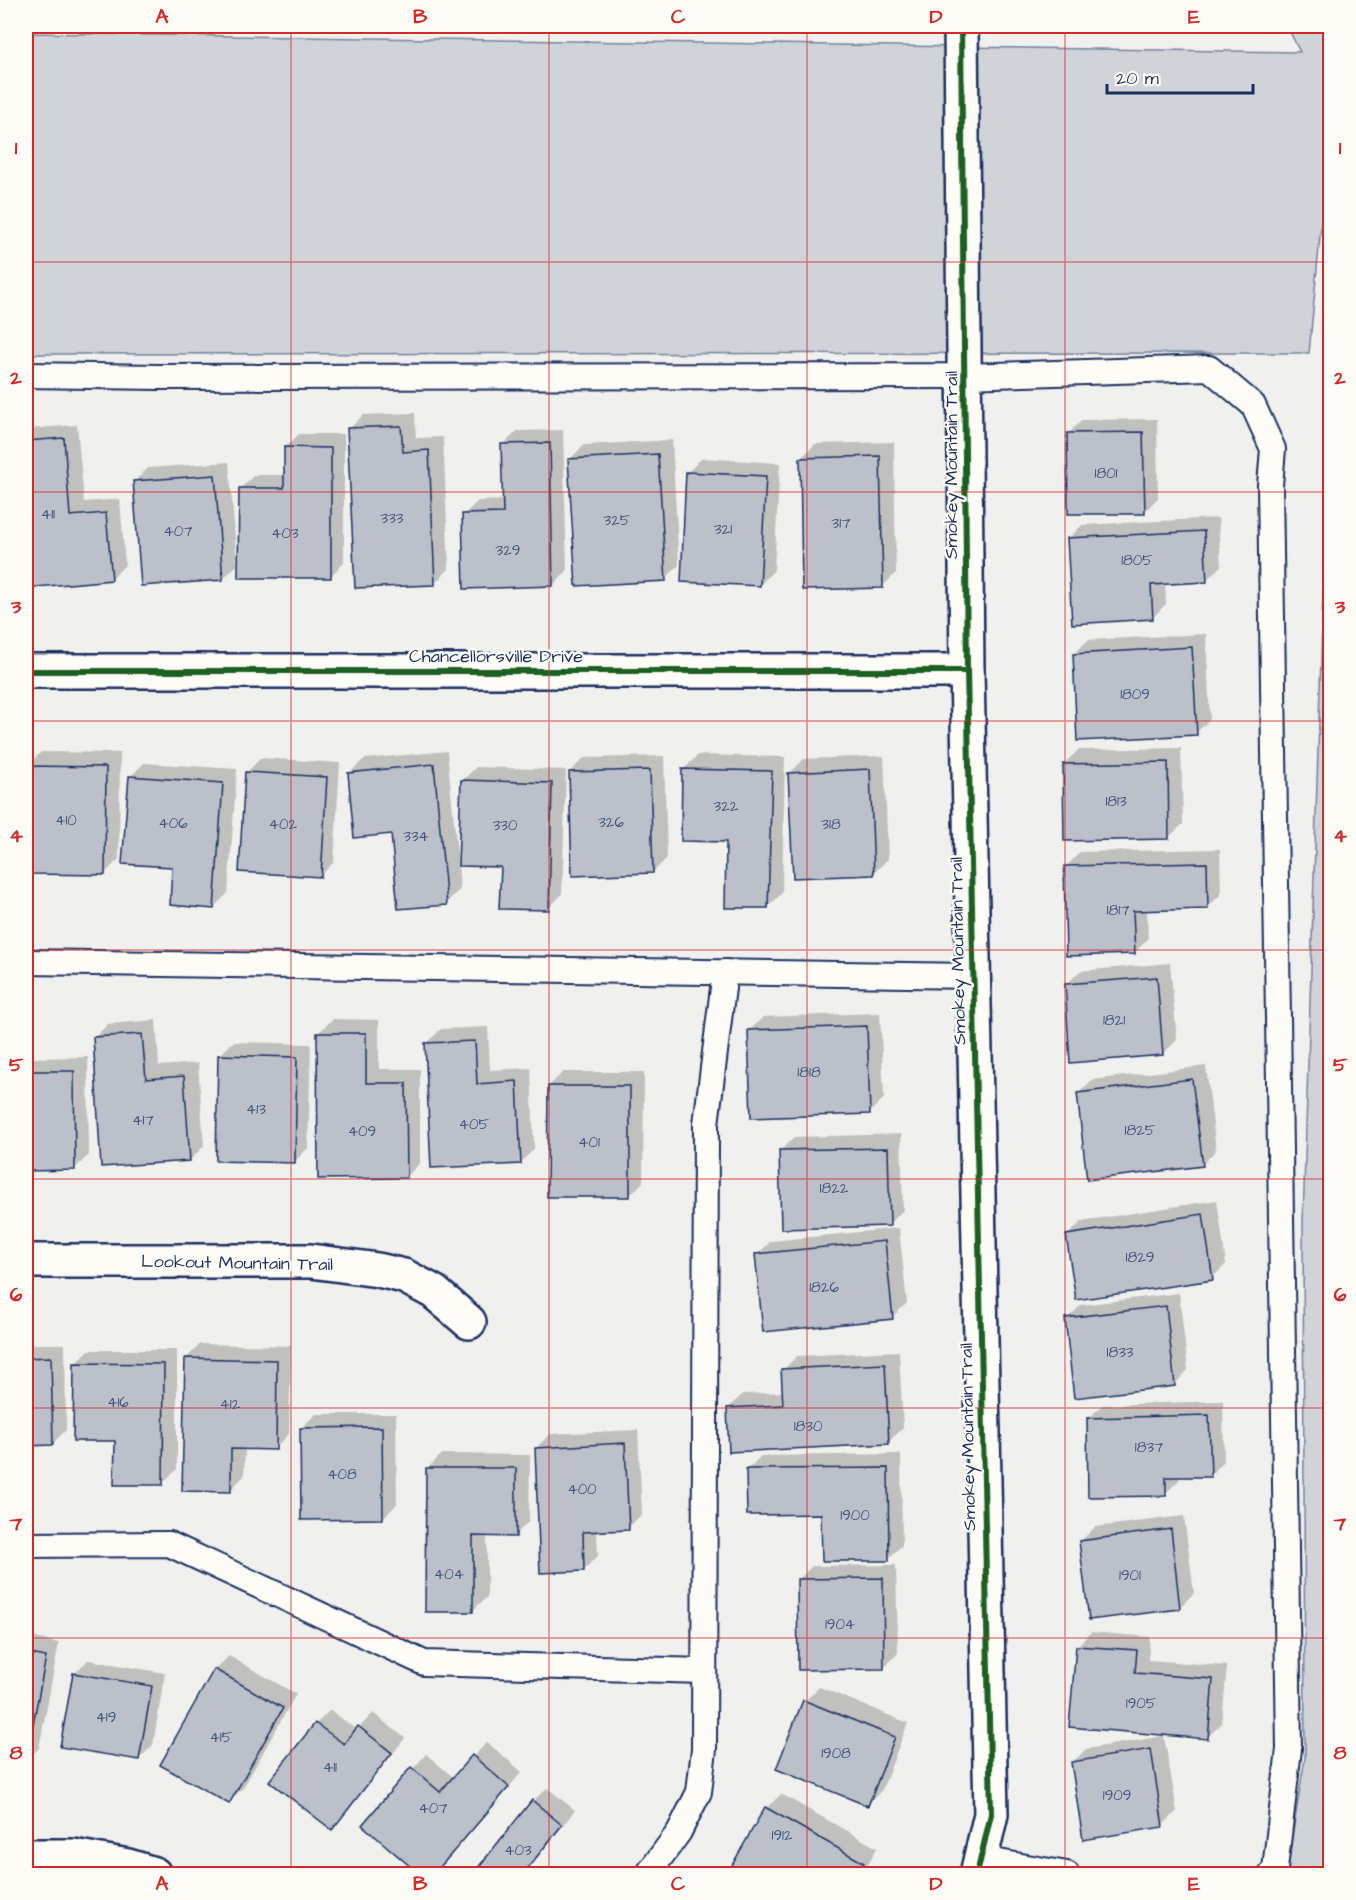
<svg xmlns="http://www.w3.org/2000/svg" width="1356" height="1900" font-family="'Architects Daughter',sans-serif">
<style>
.green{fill:#d0d3d8;stroke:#76819b;stroke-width:1.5}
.shadow{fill:#0003}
.building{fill:#bbc0ca;stroke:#1b2f5e;stroke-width:1.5}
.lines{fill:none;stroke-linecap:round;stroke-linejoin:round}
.service-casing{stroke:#1b2f5e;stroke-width:28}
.minor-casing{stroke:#1b2f5e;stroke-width:38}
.service{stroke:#fdfcf7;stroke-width:24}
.minor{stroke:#fdfcf7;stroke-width:33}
.cycleway-casing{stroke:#fdfcf7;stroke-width:10}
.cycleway{stroke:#1b5e20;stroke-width:6}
.grid{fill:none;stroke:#d62828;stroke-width:1.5;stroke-opacity:0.55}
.labels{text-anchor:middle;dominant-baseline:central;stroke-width:5;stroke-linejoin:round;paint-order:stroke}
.number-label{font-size:15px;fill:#435379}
.street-label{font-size:18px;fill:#1b2f5e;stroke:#fdfcf7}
.neatline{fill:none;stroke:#d62828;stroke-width:2}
.grid-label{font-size:20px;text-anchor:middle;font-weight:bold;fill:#d62828}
</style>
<rect width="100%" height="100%" fill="#f0f0ee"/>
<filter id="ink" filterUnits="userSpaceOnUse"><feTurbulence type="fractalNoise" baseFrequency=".0167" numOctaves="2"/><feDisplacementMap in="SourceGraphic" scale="12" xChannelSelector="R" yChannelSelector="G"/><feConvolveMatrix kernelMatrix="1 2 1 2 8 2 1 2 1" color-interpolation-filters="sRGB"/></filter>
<g filter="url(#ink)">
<g class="green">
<polygon points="1287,26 1330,26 1330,131 1309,353 26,354 26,33 1300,52"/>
<polygon points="1328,438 1330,438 1330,1874 1286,1874 1305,1758 1303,1221"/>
</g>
<g class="shadow">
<polygon points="415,413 416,438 443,437 449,569 434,584 349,429 363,415"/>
<polygon points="1157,419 1158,498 1144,512 1068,434 1082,420"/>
<polygon points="77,425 84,502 120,499 125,565 111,579 26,586 26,431 27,429"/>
<polygon points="563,430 567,571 553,585 463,515 478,501 504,500 503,445 517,431"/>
<polygon points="299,434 344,434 344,562 330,577 240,489 254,475 286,475 285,448"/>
<polygon points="672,440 679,565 665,579 570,459 584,445"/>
<polygon points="894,442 896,573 882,587 801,458 815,444"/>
<polygon points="702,458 780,463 774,570 760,585 688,472"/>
<polygon points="229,462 237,565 223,579 134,482 148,468"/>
<polygon points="1218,518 1221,566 1206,580 1165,582 1166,604 1152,618 1068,539 1082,525"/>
<polygon points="1206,634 1210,719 1196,733 1074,654 1088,640"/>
<polygon points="1181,748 1183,824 1168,838 1064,764 1078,750"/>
<polygon points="447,751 458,863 460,863 462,781 476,767 566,770 562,894 548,909 502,866 458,865 460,889 446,903 350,773 364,759"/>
<polygon points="41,752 120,753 119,859 105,873 26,873 27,766"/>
<polygon points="698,755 785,757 782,893 768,907 684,769"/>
<polygon points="664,756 667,858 653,872 570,772 584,758"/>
<polygon points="884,756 888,859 874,873 790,773 804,759"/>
<polygon points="261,758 340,763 334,862 320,876 247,772"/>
<polygon points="144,763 237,769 228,893 214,907 174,866 130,777"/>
<polygon points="1220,849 1221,894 1207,908 1147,909 1148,939 1134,953 1066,867 1080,852"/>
<polygon points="1170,963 1177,1040 1163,1054 1066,985 1080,971"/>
<polygon points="880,1013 884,1098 870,1112 749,1031 763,1017"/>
<polygon points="333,1019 379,1020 379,1069 420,1069 420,1163 406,1177 318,1033"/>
<polygon points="156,1020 159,1066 198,1063 204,1146 190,1160 94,1038 108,1024"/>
<polygon points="488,1027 490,1070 531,1068 534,1149 520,1163 427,1043 441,1029"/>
<polygon points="233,1042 311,1044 308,1148 294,1162 219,1056"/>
<polygon points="88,1057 89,1155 74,1169 26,1170 26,1058"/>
<polygon points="1206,1066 1216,1150 1202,1165 1078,1094 1092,1080"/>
<polygon points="563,1072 644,1072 643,1182 629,1196 549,1086"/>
<polygon points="901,1134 903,1210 889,1224 780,1151 794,1137"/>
<polygon points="1217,1200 1226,1264 1212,1278 1068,1235 1082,1221"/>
<polygon points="899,1228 907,1303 892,1317 757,1255 771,1241"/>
<polygon points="1179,1293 1188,1370 1174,1385 1067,1319 1081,1305"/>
<polygon points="26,1344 65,1344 66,1430 52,1444 26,1444"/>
<polygon points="200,1344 291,1346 289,1434 275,1448 245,1448 244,1476 230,1490 186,1359"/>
<polygon points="89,1350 177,1350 177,1469 162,1483 116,1439 75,1364"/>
<polygon points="899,1351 903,1428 888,1442 728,1408 743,1394 784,1392 783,1370 797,1356"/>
<polygon points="1223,1401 1224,1461 1210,1475 1179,1476 1179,1480 1165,1494 1088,1419 1102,1405"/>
<polygon points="316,1414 396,1414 397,1504 383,1518 301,1428"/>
<polygon points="638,1430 642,1514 628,1528 597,1530 598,1556 584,1570 536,1448 550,1434"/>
<polygon points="442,1454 530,1455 529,1521 515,1535 487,1535 487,1597 472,1611 428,1468"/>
<polygon points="901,1454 902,1545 888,1559 822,1513 747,1470 761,1456"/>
<polygon points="1184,1516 1194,1593 1180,1607 1081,1541 1095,1527"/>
<polygon points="896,1565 898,1653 884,1668 798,1580 812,1566"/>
<polygon points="1091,1632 1150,1637 1148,1660 1227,1666 1222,1723 1208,1737 1077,1646"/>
<polygon points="26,1636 59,1643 39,1748 26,1761"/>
<polygon points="229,1656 296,1694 243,1788 229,1802 215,1670"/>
<polygon points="88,1660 165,1673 153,1745 139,1759 74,1674"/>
<polygon points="819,1687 908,1723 882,1790 868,1804 805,1701"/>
<polygon points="330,1710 357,1730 373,1713 405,1738 345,1814 331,1828 271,1781 316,1724"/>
<polygon points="1164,1736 1177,1811 1163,1825 1072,1763 1086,1749"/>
<polygon points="487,1742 522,1772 433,1874 421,1874 364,1825 426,1754 454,1778"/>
<polygon points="547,1788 575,1810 524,1874 475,1874 533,1801"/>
<polygon points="781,1794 877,1848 862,1874 729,1874 767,1808"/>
</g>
<g class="building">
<polygon points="401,426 403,452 429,450 435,585 355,588 347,428"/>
<polygon points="1143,432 1145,514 1068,514 1067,433"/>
<polygon points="64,438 70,516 106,513 112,580 26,588 26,441"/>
<polygon points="550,443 553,586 464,589 462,514 503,513 501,444"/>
<polygon points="284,447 331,448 331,578 238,578 239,488 284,488"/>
<polygon points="658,454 666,581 576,586 568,459"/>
<polygon points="880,456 883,588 802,590 800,458"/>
<polygon points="686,472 766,476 760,586 681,582"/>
<polygon points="215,475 223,580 141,586 133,481"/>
<polygon points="1204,531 1207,582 1151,585 1153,619 1072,624 1067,538"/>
<polygon points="1192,647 1197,735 1077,741 1073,654"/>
<polygon points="1168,762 1169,839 1064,841 1063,764"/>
<polygon points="434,764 447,905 398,909 391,834 354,838 348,773"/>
<polygon points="26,766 106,767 105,875 26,874"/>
<polygon points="682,769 772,771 768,908 725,908 726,842 681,841"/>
<polygon points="870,769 874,875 793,878 788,773"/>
<polygon points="650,770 653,873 572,876 569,772"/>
<polygon points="245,772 327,777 321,877 239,872"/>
<polygon points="129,776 223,783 214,909 170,905 172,867 122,864"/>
<polygon points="461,780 552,783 549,910 499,909 501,867 458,866"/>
<polygon points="1207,863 1208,909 1133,911 1135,954 1066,956 1064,866"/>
<polygon points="1157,977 1163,1055 1070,1063 1065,984"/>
<polygon points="867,1026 870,1114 751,1118 748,1030"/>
<polygon points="317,1033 366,1033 366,1083 406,1083 407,1178 318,1179"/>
<polygon points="142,1034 146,1079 184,1076 190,1161 101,1167 93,1037"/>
<polygon points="475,1041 477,1084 517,1081 521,1164 431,1168 425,1043"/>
<polygon points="218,1055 297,1057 295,1163 216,1161"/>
<polygon points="26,1071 74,1071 75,1170 26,1171"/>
<polygon points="1192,1079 1203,1166 1087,1180 1077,1093"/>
<polygon points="548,1086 630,1086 630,1197 547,1197"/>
<polygon points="888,1148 890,1226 781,1229 779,1150"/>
<polygon points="1203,1214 1213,1280 1076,1300 1066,1235"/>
<polygon points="885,1241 893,1319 763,1332 755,1254"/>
<polygon points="1166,1306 1175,1386 1074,1398 1065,1318"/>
<polygon points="51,1357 53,1445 26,1446 26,1358"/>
<polygon points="185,1358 277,1360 276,1450 231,1449 231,1492 182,1491"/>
<polygon points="74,1363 164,1364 163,1485 114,1485 115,1441 73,1441"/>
<polygon points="885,1364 889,1444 729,1452 727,1408 783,1405 781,1369"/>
<polygon points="1209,1415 1211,1477 1166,1477 1166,1496 1088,1497 1087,1418"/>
<polygon points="382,1427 383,1519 301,1520 300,1428"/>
<polygon points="625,1443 629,1530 583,1532 584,1571 540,1573 535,1448"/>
<polygon points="426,1468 516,1468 516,1537 473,1536 473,1612 425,1612"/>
<polygon points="888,1468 889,1561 822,1561 821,1514 747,1515 746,1469"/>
<polygon points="1171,1529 1180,1609 1089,1620 1079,1541"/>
<polygon points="883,1578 884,1669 798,1670 797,1579"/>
<polygon points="1076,1646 1137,1650 1135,1673 1213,1679 1208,1739 1069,1727"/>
<polygon points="26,1653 46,1657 26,1761"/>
<polygon points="214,1669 283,1708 229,1804 160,1765"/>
<polygon points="73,1673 152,1686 139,1760 60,1747"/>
<polygon points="803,1700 895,1737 868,1806 776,1769"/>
<polygon points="315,1723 344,1744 358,1726 392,1753 332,1830 269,1781"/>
<polygon points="1151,1749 1163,1827 1083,1840 1071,1762"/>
<polygon points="472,1755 509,1787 434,1874 419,1874 362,1825 411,1767 440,1792"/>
<polygon points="532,1800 562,1825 523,1874 473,1874"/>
<polygon points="765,1807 864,1863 857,1874 727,1874"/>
</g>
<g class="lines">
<g class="service-casing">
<g id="service">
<polyline points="26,375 159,377 965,376 1209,368 1253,405 1273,449 1270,485 1289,1749 1275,1869 1271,1874"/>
<polyline points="26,962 974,976"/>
<polyline points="26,1545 169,1544 424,1663 704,1671"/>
<polyline points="981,1859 1067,1874"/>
<polyline points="648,1874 679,1832 699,1792 704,1749 706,1124 725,972"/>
</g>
</g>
<g class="minor-casing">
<g id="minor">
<polyline points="961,26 967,671 991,1814 977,1874"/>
<polyline points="26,671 967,671"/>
<polyline points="26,1261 311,1261 378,1270 404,1276 434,1292 469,1322"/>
<polyline points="26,1856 73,1856 128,1866 154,1874"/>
</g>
</g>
<use href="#service" class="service"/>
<use href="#minor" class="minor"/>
<g class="cycleway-casing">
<g id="cycleway">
<polyline points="961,26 967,671 991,1814 977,1874"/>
<polyline points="26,671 967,671"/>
</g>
</g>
<use href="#cycleway" class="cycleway"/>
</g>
</g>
<path class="grid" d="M291,26V1874M549,26V1874M807,26V1874M1065,26V1874M26,262H1330M26,492H1330M26,721H1330M26,950H1330M26,1179H1330M26,1408H1330M26,1638H1330"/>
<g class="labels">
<g class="number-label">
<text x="1106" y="473">1801</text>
<text x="48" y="514">411</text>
<text x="392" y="518">333</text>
<text x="617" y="520">325</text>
<text x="841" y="523">317</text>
<text x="723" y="529">321</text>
<text x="178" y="531">407</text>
<text x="285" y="533">403</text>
<text x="508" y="550">329</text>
<text x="1137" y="560">1805</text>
<text x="1135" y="694">1809</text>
<text x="1116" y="801">1813</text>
<text x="726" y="806">322</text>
<text x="66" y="820">410</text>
<text x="611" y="822">326</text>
<text x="173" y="823">406</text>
<text x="283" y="824">402</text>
<text x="831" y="824">318</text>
<text x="505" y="825">330</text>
<text x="416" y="836">334</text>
<text x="1118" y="910">1817</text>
<text x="1114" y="1020">1821</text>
<text x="809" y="1072">1818</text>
<text x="256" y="1109">413</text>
<text x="143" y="1120">417</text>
<text x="474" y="1124">405</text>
<text x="1140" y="1130">1825</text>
<text x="362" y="1131">409</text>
<text x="589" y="1142">401</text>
<text x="834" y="1188">1822</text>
<text x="1140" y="1257">1829</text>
<text x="824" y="1287">1826</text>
<text x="1120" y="1352">1833</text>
<text x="118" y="1402">416</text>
<text x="230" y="1404">412</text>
<text x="808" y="1426">1830</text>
<text x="1149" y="1447">1837</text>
<text x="342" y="1474">408</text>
<text x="582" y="1489">400</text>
<text x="855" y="1515">1900</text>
<text x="449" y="1574">404</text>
<text x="1130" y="1575">1901</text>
<text x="840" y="1624">1904</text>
<text x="1141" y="1703">1905</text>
<text x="106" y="1717">419</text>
<text x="221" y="1737">415</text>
<text x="836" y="1753">1908</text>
<text x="330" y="1767">411</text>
<text x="1117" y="1795">1909</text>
<text x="433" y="1808">407</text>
<text x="782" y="1835">1912</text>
<text x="518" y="1850">403</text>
</g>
<g class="street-label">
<text transform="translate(951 465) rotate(-90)">Smokey Mountain Trail</text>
<text x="496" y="656">Chancellorsville Drive</text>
<text transform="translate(958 951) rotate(-91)">Smokey Mountain Trail</text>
<text transform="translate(237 1263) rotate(1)">Lookout Mountain Trail</text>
<text transform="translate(968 1437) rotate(-91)">Smokey Mountain Trail</text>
</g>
</g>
<rect width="1356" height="1900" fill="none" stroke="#fdfcf7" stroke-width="66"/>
<path d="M1107 84v9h146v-9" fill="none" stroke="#1b2f5e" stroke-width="3"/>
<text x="1116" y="84" font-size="18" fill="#1b2f5e" stroke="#fdfcf7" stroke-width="4.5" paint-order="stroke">20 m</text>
<rect x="33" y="33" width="1290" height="1834" class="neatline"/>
<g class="grid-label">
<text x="162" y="23">A</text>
<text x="420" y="23">B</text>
<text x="678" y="23">C</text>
<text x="936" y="23">D</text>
<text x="1194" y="23">E</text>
<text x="16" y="154">1</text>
<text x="1340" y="154">1</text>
<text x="16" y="384">2</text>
<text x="1340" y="384">2</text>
<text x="16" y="613">3</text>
<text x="1340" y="613">3</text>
<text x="16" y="842">4</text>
<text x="1340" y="842">4</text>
<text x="16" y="1071">5</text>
<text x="1340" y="1071">5</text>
<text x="16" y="1301">6</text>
<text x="1340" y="1301">6</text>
<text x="16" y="1530">7</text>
<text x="1340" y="1530">7</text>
<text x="16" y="1759">8</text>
<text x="1340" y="1759">8</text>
<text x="162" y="1890">A</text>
<text x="420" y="1890">B</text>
<text x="678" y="1890">C</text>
<text x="936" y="1890">D</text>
<text x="1194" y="1890">E</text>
</g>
</svg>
